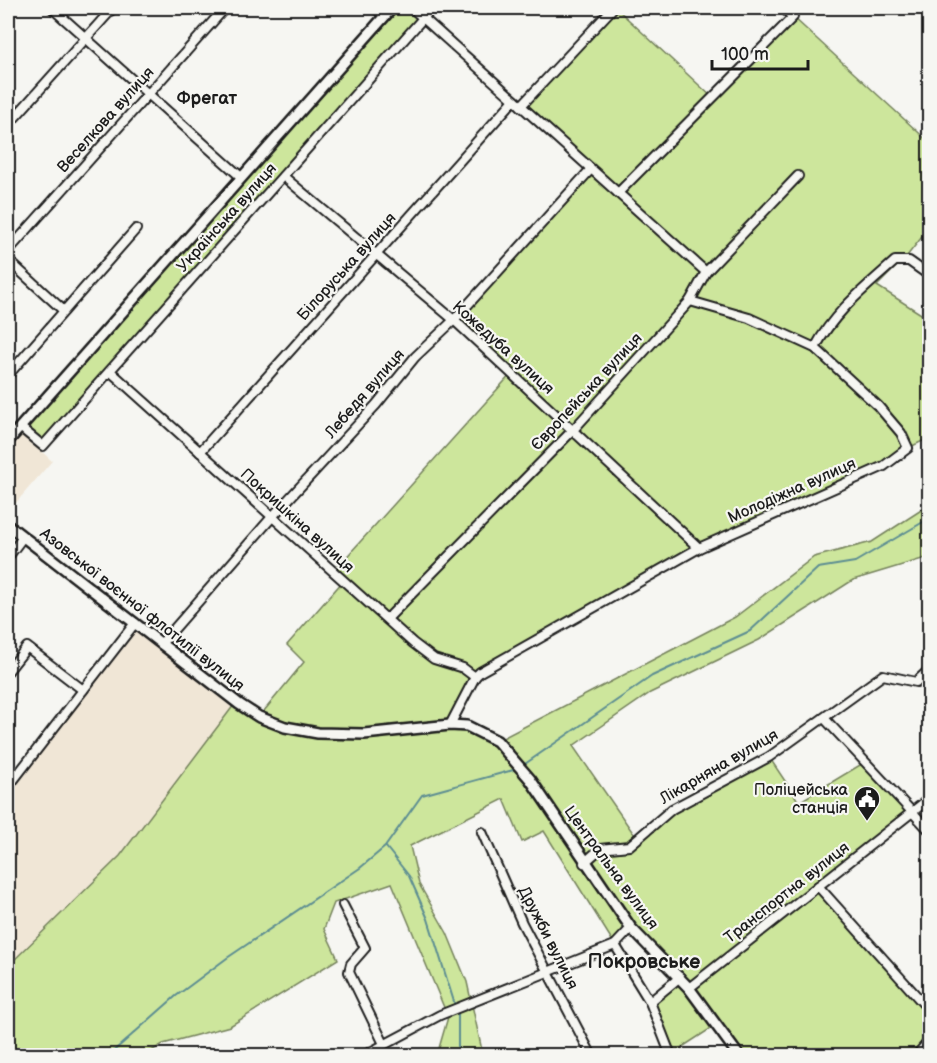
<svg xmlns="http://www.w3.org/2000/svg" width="937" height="1063" font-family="'Balsamiq Sans',sans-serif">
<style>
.built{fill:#f0e6d6}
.green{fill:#cde69c;stroke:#74815c;stroke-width:1.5}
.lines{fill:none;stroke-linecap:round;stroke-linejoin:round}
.stream{stroke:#5c8d92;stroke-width:2}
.minor-casing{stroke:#1c1c1c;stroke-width:12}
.tertiary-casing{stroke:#1c1c1c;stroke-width:14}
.minor{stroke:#f6f6f2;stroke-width:8}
.tertiary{stroke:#f6f6f2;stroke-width:9}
.labels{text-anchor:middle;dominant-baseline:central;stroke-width:4.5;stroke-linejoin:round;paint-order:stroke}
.street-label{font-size:16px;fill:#1c1c1c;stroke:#f6f6f2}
.poi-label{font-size:16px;fill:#1c1c1c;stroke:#f6f6f2;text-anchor:end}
.neighbourhood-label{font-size:18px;font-weight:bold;fill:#1c1c1c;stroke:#f6f6f2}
.quarter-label{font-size:20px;font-weight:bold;fill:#1c1c1c;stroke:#f6f6f2}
</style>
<rect width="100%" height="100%" fill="#f6f6f2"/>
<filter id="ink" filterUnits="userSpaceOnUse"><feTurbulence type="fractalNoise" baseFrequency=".0167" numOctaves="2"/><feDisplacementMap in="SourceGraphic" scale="12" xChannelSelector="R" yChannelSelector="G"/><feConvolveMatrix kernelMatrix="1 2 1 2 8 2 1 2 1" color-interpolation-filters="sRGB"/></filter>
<g filter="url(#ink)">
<g class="built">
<polygon points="21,432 52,461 8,512 8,447"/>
<polygon points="136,629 234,705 120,856 8,966 8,793"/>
</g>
<g class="green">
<polygon points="398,8 432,8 43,446 23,429"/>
<polygon points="616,8 713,98 793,17 929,142 929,228 907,256 877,286 929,319 929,438 908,448 884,466 699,548 480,672 451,725 497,741 735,617 814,557 872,542 929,505 929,557 853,580 759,640 650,693 573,746 638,840 657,820 769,757 799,802 865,762 911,811 818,886 929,1011 929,1040 916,1055 739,1055 716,1025 670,1055 650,1002 680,978 631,928 615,945 544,831 522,842 504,799 410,846 419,884 447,933 467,982 483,1055 437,1055 448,1017 392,883 334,903 324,929 338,959 230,1026 163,1044 145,1055 8,1056 8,966 120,856 234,705 259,717 304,662 287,645 343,581 333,572 512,373 454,320 591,169 521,106"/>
</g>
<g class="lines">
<g class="stream">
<polyline points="522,766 652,676 750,631 818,568 855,562 930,518"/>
<polyline points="386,847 409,876 428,919 455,1005"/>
<polyline points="108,1056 176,996 227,958 360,868 385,847 422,795 517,769"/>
<polyline points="458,1056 458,1014"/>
</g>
<g class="minor-casing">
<g id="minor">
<polyline points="52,8 241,177"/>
<polyline points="375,8 385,16"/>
<polyline points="412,8 706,272"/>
<polyline points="521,106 613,8"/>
<polyline points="8,125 113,8"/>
<polyline points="283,176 454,320 699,548"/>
<polyline points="618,193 793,17 783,8"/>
<polyline points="8,251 225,8"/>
<polyline points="8,260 64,311"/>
<path d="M815,348C834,312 865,288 895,261H909L930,276"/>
<polyline points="110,371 413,643 434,659 463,668 475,677"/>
<polyline points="8,375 136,229"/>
<polyline points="20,427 43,446 432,8"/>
<polyline points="200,452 514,100"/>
<polyline points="8,557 23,537"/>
<polyline points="387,619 573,430 690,301 706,272 798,176"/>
<polyline points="161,644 272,517 376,405 415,357 454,320 591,169"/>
<polyline points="8,671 27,647 83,690"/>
<polyline points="824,718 930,831"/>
<polyline points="450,725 475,677 480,672 699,548 884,466 908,448 901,433 878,406 815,348 749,318 690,301"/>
<polyline points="8,787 135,623"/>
<polyline points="482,832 522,923 592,1056"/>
<polyline points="584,863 600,849 629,846 672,809 769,757 883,675 916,682 930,669"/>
<polyline points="818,886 930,1011"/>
<polyline points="343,905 365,948 351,964 349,972 384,1044"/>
<polyline points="615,945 650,1002 671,1056"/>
<polyline points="689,988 930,798"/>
<polyline points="650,1002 680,977"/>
<polyline points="363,1056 440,1015 615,945 631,928"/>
<polyline points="916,1056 930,1040"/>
</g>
</g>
<g class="tertiary-casing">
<g id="tertiary">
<polyline points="8,441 392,8"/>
<polyline points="8,525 239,704 259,717 285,727 318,733 364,734 450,725 467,726 497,741 530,779 631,928 689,988 739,1056"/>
</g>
</g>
<use href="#minor" class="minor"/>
<use href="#tertiary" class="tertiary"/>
</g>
</g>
<defs>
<g id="civic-pin" transform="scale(1.35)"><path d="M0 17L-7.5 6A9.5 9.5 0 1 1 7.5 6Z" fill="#1c1c1c" stroke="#f6f6f2"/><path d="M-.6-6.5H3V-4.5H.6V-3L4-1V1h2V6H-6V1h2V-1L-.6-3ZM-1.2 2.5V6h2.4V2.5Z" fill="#fff"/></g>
</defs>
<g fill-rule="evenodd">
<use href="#civic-pin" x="867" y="799"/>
</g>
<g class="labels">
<g class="street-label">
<text transform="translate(106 120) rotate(-48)">Веселкова вулиця</text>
<text transform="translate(227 218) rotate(-48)">Українська вулиця</text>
<text transform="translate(347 267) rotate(-48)">Білоруська вулиця</text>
<text transform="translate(503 348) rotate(42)">Кожедуба вулиця</text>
<text transform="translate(587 392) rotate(-47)">Європейська вулиця</text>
<text transform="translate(365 394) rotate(-49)">Лебедя вулиця</text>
<text transform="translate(792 491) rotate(-24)">Молодіжна вулиця</text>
<text transform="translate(297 521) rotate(42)">Покришкіна вулиця</text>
<text transform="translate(142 610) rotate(38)">Азовської воєнної флотилії вулиця</text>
<text transform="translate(719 767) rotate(-30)">Лікарняна вулиця</text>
<text transform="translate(611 868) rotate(54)">Центральна вулиця</text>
<text transform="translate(787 893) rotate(-38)">Транспортна вулиця</text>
<text transform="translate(548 938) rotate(63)">Дружби вулиця</text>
</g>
<g class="poi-label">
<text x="848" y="790">Поліцейська<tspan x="848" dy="18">станція</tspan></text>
</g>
<g class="neighbourhood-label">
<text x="207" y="98">Фрегат</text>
</g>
<g class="quarter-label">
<text x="644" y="962">Покровське</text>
</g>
</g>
<rect width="937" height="1063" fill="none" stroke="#f6f6f2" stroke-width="30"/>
<rect x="15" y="15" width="907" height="1033" fill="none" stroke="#1c1c1c" stroke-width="2" filter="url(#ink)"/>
<path d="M712 60v9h96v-9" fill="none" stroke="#1c1c1c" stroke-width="3"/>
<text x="721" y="60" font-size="18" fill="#1c1c1c" stroke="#f6f6f2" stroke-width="4.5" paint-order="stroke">100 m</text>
</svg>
